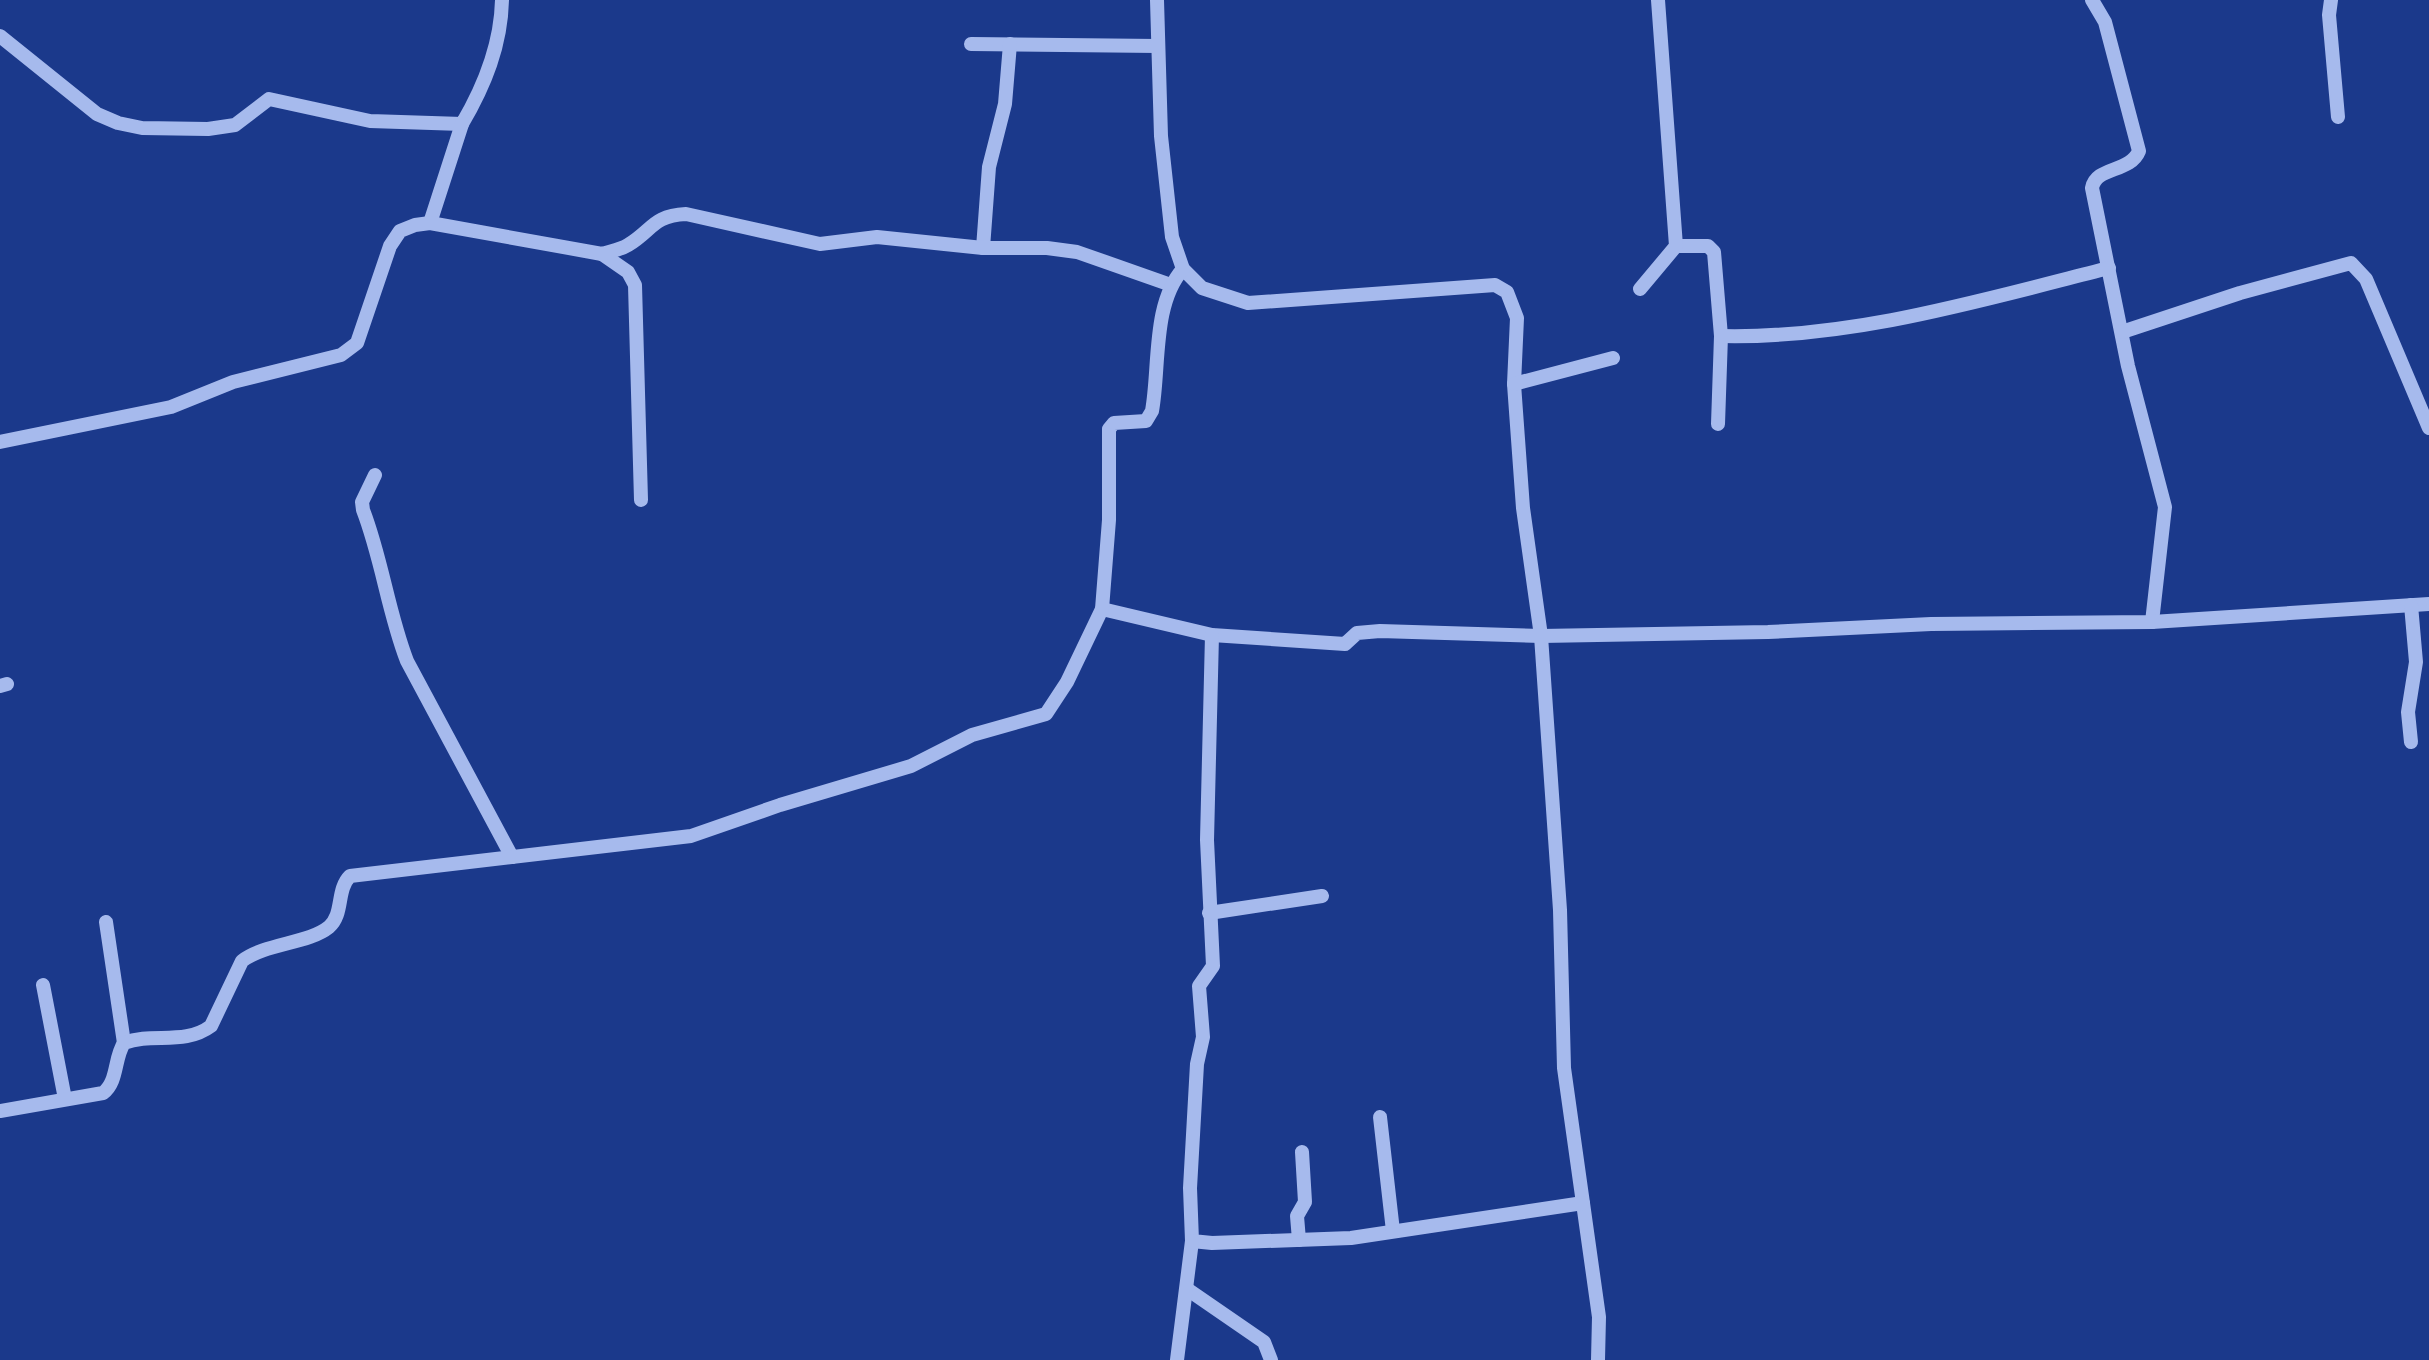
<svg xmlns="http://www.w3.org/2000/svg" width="2429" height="1360" font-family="Signika,sans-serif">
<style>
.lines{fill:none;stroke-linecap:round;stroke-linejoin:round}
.minor{stroke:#a6baed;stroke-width:14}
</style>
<rect width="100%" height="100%" fill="#1b398b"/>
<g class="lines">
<g class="minor">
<polyline points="1157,0 1161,136 1172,237 1183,269 1202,288 1248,303 1495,285 1507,292 1517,318 1514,384 1523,508 1541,636 1560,910 1564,1068 1599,1317 1598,1360"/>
<path d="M2092,0L2105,22L2139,151C2130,173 2096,166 2092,188L2128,366L2165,507L2152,622"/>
<polyline points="2331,0 2329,15 2338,117"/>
<path d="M0,36L97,114L118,123L142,128L208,129L235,125L269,99L370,121L462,124C485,85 501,45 502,0"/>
<polyline points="971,44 1158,46"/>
<polyline points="430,223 462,124"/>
<polyline points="1676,246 1708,246 1714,252 1721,336 1718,424"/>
<polyline points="983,248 989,167 1005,104 1010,44"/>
<polyline points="602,254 628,272 635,285 641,500"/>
<polyline points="1640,289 1676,246 1658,0"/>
<polyline points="2122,332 2240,293 2351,263 2366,279 2429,428"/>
<path d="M1721,336C1852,339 1982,300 2109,268"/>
<polyline points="1514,384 1613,358"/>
<path d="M0,442L171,407L233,382L341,355L357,343L390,246L400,231L415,225L430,223L602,254C611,251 620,250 628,245C653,230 652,216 686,214L820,244L877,237L983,248H1047L1077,252L1171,285"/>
<path d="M375,475L362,502L363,510C382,559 388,612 407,661L512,857"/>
<polyline points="1102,609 1212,635 1345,644 1357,633 1380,631 1541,636 1768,632 1931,624 2152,622 2429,604"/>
<polyline points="1212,635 1207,840 1213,966 1199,986 1203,1037 1197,1064 1190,1188 1192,1241 1212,1243 1351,1238 1583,1203"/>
<polyline points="0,686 7,684"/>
<polyline points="2411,742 2408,712 2416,662 2411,605"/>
<polyline points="1209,913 1322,896"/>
<polyline points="106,922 124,1043"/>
<polyline points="43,985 65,1099"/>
<path d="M0,1111L103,1093C118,1082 114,1058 124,1043C153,1032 184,1046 211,1026L242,961C266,943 308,944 329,927C344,914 336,890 350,876L691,836L780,805L911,766L972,735L1046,714L1067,682L1102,609L1109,520V429L1114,423L1146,421L1152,411C1160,367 1152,304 1183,269"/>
<polyline points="1380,1117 1393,1231"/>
<polyline points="1299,1240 1297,1216 1305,1202 1302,1152"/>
<polyline points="1187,1289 1264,1342 1271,1360"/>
<polyline points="1177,1360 1192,1241"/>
</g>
</g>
</svg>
